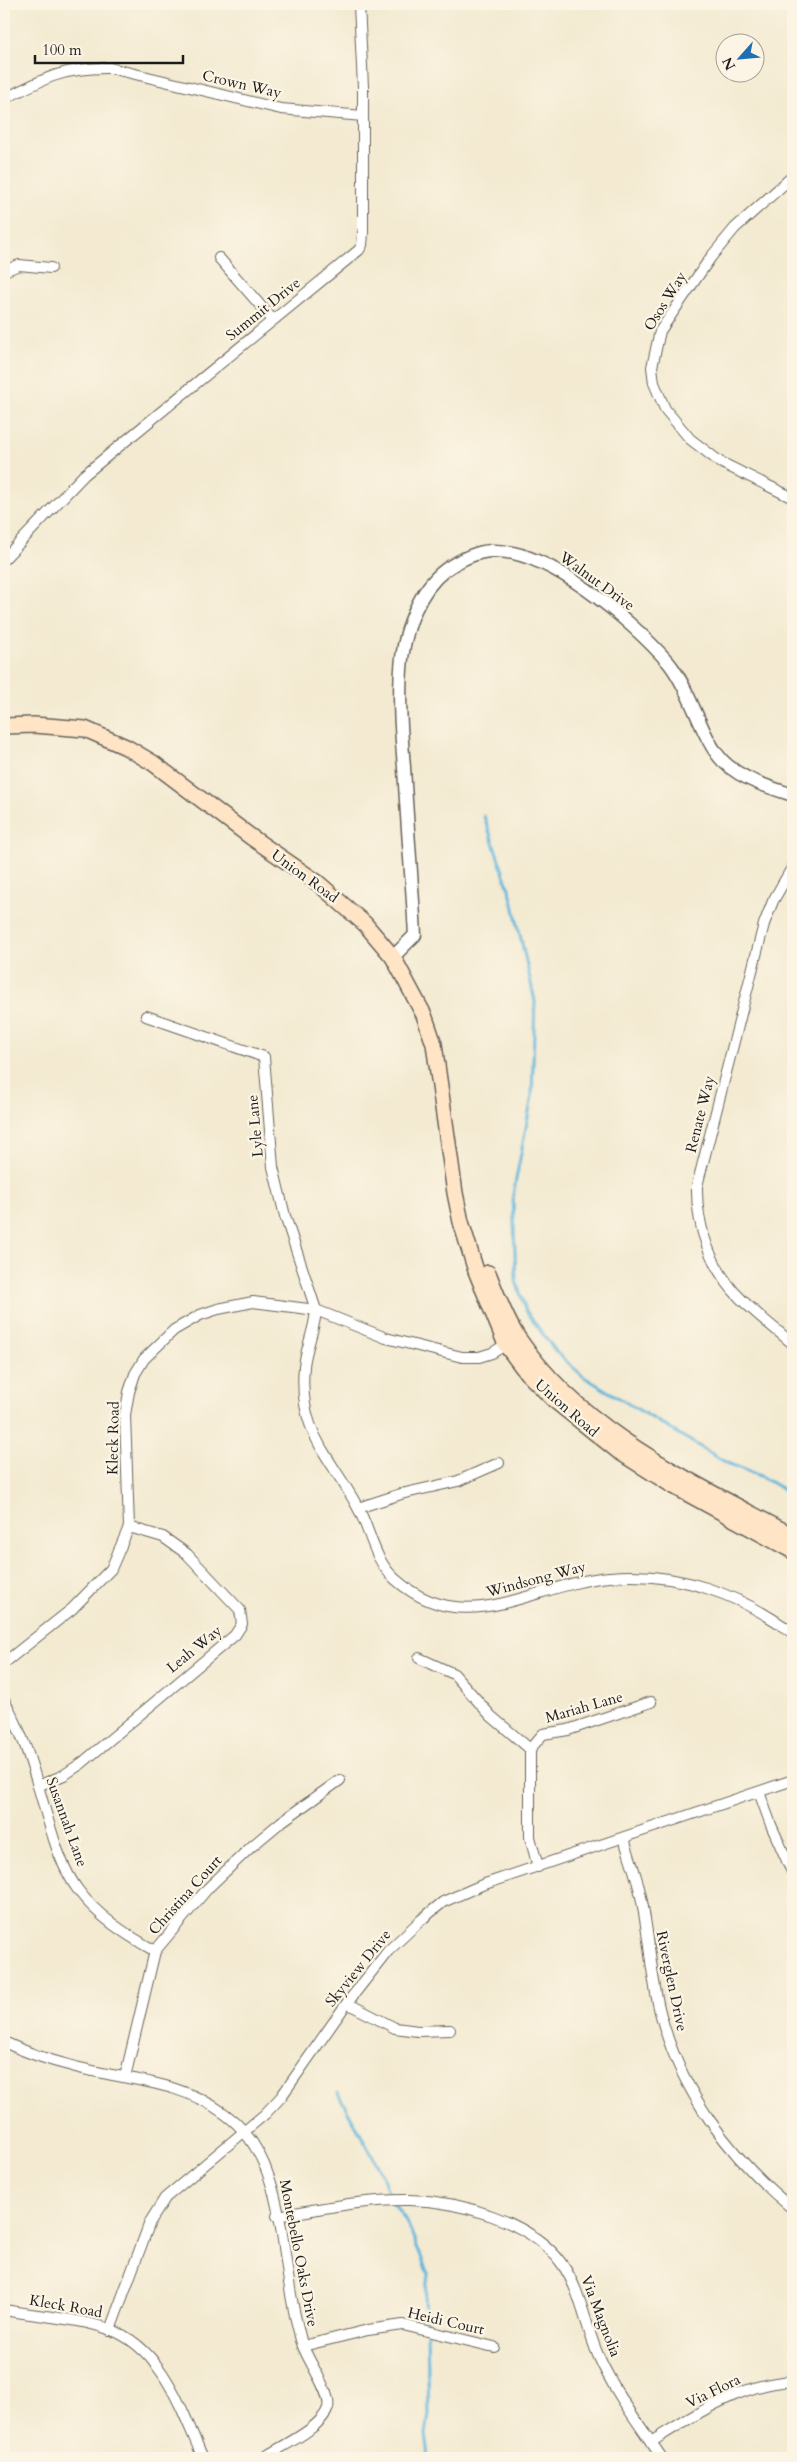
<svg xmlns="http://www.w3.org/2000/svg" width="797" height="2462" font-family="Cardo,serif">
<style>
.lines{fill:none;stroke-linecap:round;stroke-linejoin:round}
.stream{stroke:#60b6dd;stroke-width:3}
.minor-casing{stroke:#67645b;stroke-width:12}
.tertiary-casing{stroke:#67645b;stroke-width:15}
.secondary-casing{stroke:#67645b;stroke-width:18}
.minor{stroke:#fff;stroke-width:10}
.tertiary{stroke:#fff;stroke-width:12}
.secondary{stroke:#ffe4c6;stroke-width:15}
.labels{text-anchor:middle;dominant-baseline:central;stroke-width:4.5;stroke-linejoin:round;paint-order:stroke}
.street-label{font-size:15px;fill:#1c1c1c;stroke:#fcf5e5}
</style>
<rect width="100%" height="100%" fill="#fcf5e5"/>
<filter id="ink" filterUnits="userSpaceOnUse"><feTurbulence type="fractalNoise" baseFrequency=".02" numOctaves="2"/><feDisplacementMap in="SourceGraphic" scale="10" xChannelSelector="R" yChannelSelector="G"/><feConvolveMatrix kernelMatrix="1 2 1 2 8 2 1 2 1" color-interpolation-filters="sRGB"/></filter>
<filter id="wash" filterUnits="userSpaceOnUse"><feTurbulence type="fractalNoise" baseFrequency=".0096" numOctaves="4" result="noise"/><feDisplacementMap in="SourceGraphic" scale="20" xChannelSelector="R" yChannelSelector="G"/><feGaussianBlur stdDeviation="1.12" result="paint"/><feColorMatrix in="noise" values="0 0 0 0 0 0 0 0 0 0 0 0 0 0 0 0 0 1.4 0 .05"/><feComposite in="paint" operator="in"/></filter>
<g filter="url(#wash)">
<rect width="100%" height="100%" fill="#f3ead1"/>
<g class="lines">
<g class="stream">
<polyline points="484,816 511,895 535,1001 532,1096 513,1195 516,1281 526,1311 557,1353 584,1377 727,1463 760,1476 793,1495"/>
<polyline points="338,2093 380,2170 390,2197"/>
<polyline points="393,2203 407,2222 428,2274 425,2300 427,2328"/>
<polyline points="427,2334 429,2414 426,2434 429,2458"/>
</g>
</g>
</g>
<g filter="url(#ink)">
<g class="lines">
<g class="minor-casing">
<g id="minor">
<path d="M4,99C43,79 64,67 110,68L281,109L363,116"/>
<polyline points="793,176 735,228 711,257 660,331 652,367 654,383 665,409 690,439 720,462 793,498"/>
<polyline points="219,258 273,320"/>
<polyline points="4,271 19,265 51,268"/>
<polyline points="4,559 84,475 359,250 362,245 363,233 363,87 359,4"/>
<path d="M793,866L773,901L764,924L697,1186C696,1226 711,1269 740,1298C757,1315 776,1329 793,1344"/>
<path d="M146,1016L264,1057L273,1167L285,1216L316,1310C315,1329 306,1347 304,1366C298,1432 328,1453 357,1506C371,1531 373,1559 395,1579C466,1642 533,1583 610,1577C677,1571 740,1594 793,1633"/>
<polyline points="358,1508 401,1494 458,1481 499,1463"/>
<polyline points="419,1658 454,1674 491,1716 530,1749"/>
<polyline points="4,1663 72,1609 111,1569 129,1527 125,1415 129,1392 135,1374 144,1359 174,1330 200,1315 218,1309 253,1302 316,1310 386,1338 462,1357 479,1357 492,1353 510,1342"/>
<path d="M4,1700C24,1734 34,1772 45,1810C53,1837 61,1867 78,1890C98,1917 127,1935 155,1951"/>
<polyline points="38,1786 64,1775 82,1763 235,1635 242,1624 240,1610 187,1554 163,1537 129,1527"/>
<polyline points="759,1792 771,1825 793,1874"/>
<path d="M624,1838C629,1856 636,1874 640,1892C649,1931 650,1972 660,2012C680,2091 730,2158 793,2209"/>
<polyline points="538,1867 530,1837 530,1749 543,1734 568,1730 651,1702"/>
<polyline points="347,2003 395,2028 418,2031 450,2030"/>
<path d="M4,2042C25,2052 48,2060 72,2066C126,2081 178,2079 225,2114C288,2159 279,2256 297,2324C299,2331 300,2339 303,2346C308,2361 332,2394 328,2408C322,2428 280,2447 263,2458"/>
<polyline points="125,2077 155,1951 208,1888 251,1847 281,1822 340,1780"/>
<path d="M277,2216C321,2209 365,2199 409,2200C459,2201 532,2221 562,2264C581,2291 585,2325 598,2355C615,2393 639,2424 662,2458"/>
<path d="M4,2310C38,2316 76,2318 109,2329C163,2348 182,2411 203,2458"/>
<polyline points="110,2330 150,2222 165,2198 265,2114 281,2097 347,2003 388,1951 421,1920 443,1902 482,1885 793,1780"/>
<polyline points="303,2346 368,2330 403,2325 494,2347"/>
<path d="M651,2442C694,2415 742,2383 793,2381"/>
</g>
</g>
<g class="tertiary-casing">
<path id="tertiary" d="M393,957L415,935C412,879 407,823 404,767C401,731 398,695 402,658C406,627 419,590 445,570C458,561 475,552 491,551C548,548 632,621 668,662C679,675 687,693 694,709C701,724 707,741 717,754C733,777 768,787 793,795"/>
</g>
<g class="secondary-casing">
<g id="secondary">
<polyline points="4,726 34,725 85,729 126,747 153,763 251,837 318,883 365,924 393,957 424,1015 434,1044 455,1193 461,1222 476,1271 506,1345 527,1373 554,1400 618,1451 670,1484 793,1551"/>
<path d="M488,1273C497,1295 505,1319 518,1338C583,1434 695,1483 793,1536"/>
</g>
</g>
<use href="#minor" class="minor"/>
<use href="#tertiary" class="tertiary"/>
<use href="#secondary" class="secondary"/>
</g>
</g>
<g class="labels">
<g class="street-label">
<text transform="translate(242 84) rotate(13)">Crown Way</text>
<text transform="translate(665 301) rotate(-58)">Osos Way</text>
<text transform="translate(263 309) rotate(-39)">Summit Drive</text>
<text transform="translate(597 581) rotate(36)">Walnut Drive</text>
<text transform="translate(305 876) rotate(36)">Union Road</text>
<text transform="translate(700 1114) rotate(-76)">Renate Way</text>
<text transform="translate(255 1126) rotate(-95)">Lyle Lane</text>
<text transform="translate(567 1408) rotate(41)">Union Road</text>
<text transform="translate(113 1438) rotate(-89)">Kleck Road</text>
<text transform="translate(536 1579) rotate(-15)">Windsong Way</text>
<text transform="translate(194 1649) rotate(-39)">Leah Way</text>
<text transform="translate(584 1707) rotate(-16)">Mariah Lane</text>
<text transform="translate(67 1822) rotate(70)">Susannah Lane</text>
<text transform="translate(185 1895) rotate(-48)">Christina Court</text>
<text transform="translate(358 1968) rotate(-51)">Skyview Drive</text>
<text transform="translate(672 1981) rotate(78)">Riverglen Drive</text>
<text transform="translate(299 2253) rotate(79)">Montebello Oaks Drive</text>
<text transform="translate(66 2306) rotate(10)">Kleck Road</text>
<text transform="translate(601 2316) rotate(69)">Via Magnolia</text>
<text transform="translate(446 2321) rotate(13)">Heidi Court</text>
<text transform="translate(713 2391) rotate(-26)">Via Flora</text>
</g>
</g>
<rect width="797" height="2462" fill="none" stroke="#fcf5e5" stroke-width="20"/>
<g transform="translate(740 58) rotate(243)"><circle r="24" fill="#fcf5e5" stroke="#a29e95"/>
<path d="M0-4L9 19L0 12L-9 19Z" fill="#1f6fb2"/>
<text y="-8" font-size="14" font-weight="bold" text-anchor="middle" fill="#1c1c1c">N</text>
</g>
<path d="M35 55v8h148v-8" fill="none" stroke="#1c1c1c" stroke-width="2.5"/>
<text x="42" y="55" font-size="15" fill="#1c1c1c" stroke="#fcf5e5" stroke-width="4" paint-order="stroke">100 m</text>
</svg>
